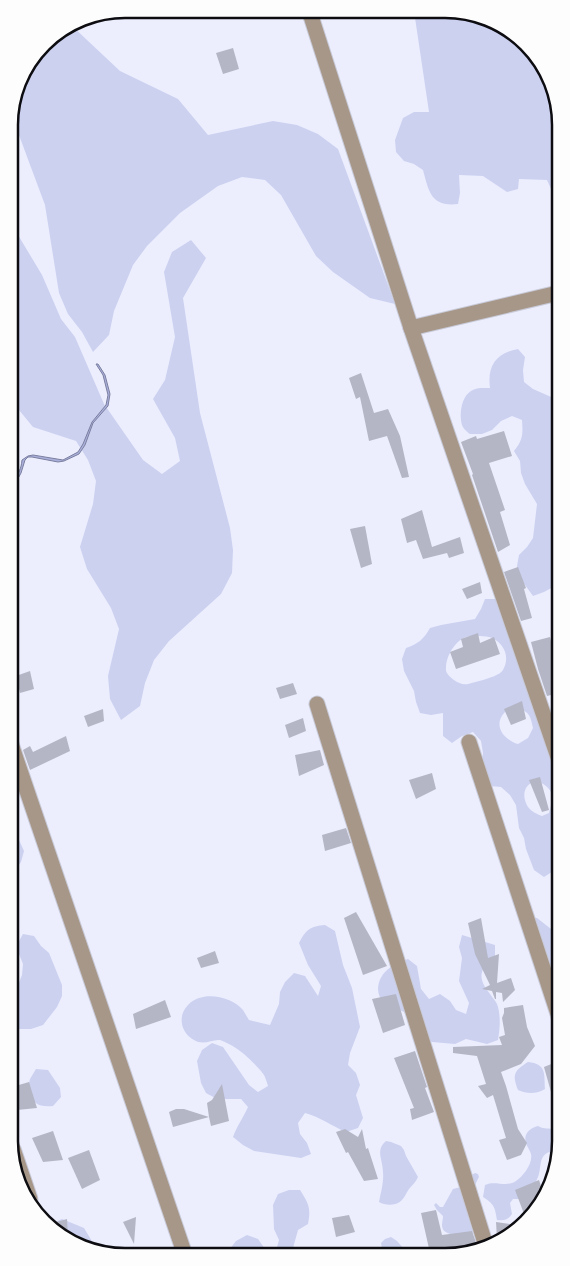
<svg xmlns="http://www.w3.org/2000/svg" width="570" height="1266" font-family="Cabin,sans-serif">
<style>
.green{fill:#ccd1f0;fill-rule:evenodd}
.water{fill:#aab0dc;stroke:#7b7f9f}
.building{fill:#b4b6c5}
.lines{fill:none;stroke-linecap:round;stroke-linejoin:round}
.minor-casing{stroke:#c8cad8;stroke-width:17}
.minor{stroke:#a79788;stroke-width:15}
.rim{fill:none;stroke:#0c0c11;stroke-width:2.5}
</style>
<rect width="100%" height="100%" fill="#eceefe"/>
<g class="green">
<path d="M414,11H468L522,38L557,94L558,204L547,180L519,179L518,189L507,192L483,176L459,175L460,193L458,204C431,207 429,192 423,170L414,164L404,161L396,152L395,140L403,118L414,112H429Z"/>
<polygon points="70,24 120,71 178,99 208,135 273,121 297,125 318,134 338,149 395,304 370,298 333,272 316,256 281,195 265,180 242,177 218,186 180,213 147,246 133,265 114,311 109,335 93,352 82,332 68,314 59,293 45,205 10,111 21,74 48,38"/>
<polygon points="9,205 18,235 42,275 61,319 75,337 104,404 143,460 162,474 180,461 175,438 153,399 165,380 175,337 164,272 172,252 191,240 206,258 183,298 200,413 230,528 233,550 232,573 221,594 169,641 154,660 145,683 140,706 121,720 110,699 108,676 119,629 111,608 87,569 80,547 93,504 96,481 88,460 76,441 33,427 10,399"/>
<path d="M518,349L525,357L523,370L524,382L533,389L558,400L559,514L556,517V528L559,546V580L555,586L544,592L533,596L520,578L517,566L519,555L527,547L533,538L537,504L525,484L521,473L520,461L514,451C523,440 523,434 522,420L512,416L501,421L492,430L482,434H470C467,432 463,428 462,425C459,415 461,397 471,391C477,387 483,388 490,388C487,366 496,353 518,349Z"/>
<path d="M485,599H496L544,728L547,751L560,772V871L555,870L544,877L534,870L526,849L524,838L519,828L516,805L510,795L501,787L490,786L482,764L483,753L481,741L473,732L462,736L452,743L443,736V713L431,715L420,713L416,702L414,691L404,671L402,659L406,648C418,644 424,639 430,628L441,625L475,619L481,609ZM477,636C481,636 485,636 489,637C503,641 511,656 503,670C500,675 489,678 483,680C478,681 473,683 468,684C463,685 458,683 454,680C450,677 445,673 446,668C446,656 455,641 466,637C469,636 474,636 477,636ZM517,707C530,713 530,715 533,728L528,738L518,744C504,740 492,725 505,712C508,709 513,709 517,707ZM537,781C554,788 554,796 549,813L542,816C537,814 532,812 528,807C521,796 524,783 537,781Z"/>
<polygon points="12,836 19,840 24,851 21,862 12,874"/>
<polygon points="531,917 537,918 560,936 561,1028"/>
<path d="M325,925L335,931L343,965L352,988L360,1027L350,1053L348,1065L356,1073L360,1085L356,1095L363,1118L358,1128L346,1132C332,1126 320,1117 305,1113L298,1123L300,1134L307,1143L311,1154L301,1158L254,1151L243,1145L233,1137C237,1126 243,1118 248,1107L241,1099H217L206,1093L201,1083L197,1061L202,1050L212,1043L223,1047L249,1085L258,1092L268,1086C267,1083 266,1079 264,1075C261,1070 245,1054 240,1051C237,1048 224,1041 220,1040C212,1039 204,1046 194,1040C181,1033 177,1016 188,1005C202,990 231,996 243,1010C245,1013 247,1017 249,1020L270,1025L279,1004L280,992L285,982L294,973L305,976L318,996L321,986L308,965L299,943C306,930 310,926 325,925Z"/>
<polygon points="23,934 34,936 41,946 49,953 62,985 62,996 57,1007 43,1025 31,1029 19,1029 16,1018 16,1007 14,995 22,975 23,964 19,954 18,943"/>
<path d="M462,935L495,945V956C479,970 477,977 490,994C492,997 495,1000 497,1004C501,1015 500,1028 498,1040L487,1044L466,1039L455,1044L432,1042L422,1036L412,1016L382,1001C380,998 378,993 378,989C379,972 393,964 408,959L417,966L421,989L429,999L440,994L450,1001L456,1010L466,1014L469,1003L459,981L462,958L459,947Z"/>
<path d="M528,1062C547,1064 544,1074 545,1089C537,1094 527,1094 518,1090C512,1074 514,1071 528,1062Z"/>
<path d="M36,1069L48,1070L60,1088L61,1097L53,1106C38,1107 34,1104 27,1091L30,1079Z"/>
<path d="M538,1126C545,1130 549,1127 555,1130C567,1135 558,1157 555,1165L553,1156L549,1152C538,1157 542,1167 538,1177C535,1185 530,1192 524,1199H513L510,1203L512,1214C508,1220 504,1221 497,1220C495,1207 494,1204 483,1197L485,1185C496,1180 506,1188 516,1181C523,1176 533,1164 531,1154C530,1150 527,1147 526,1143C523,1134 530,1128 538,1126Z"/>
<path d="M386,1141L391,1142L401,1146L404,1150L406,1156L418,1177C416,1182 412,1185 409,1189C406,1193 405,1197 402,1200C396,1206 386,1206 379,1202C381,1192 384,1181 383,1172C383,1160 375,1150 386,1141Z"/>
<path d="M475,1173L478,1174L479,1177C476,1182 468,1202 467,1208C467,1216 471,1224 473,1232L472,1234C463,1234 442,1238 442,1225C442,1222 443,1219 443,1216L437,1210L434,1205L436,1203L440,1207H443L453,1189L461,1187L470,1176Z"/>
<path d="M289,1190H300C309,1204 311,1208 308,1224L298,1230L293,1248L294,1254H226L236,1241L247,1235L258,1239L265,1249L276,1251L279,1240L274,1229L273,1205L278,1194Z"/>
<polygon points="62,1219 84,1228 96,1248 95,1252 48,1228 46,1226"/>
<polygon points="391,1237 397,1241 404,1249 404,1254 383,1254 381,1243 385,1239"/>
</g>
<path class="water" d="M96,364H98L105,375L110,394L108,406L93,423L85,445L79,454L64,461L58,462L32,457H28L25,460L21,473L16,482L12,495L13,509L10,513C10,502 10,491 15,480C19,471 21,470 22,460L28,456L33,455L63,460L78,452L83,444L92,422L106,405L108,395L103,375Z"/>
<g class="building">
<polygon points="233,48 239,69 223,74 216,53"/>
<polygon points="361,373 374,413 388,409 400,436 409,477 402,478 387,436 369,441 360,397 356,399 349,378"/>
<polygon points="504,431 512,456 489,463 505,510 500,512 510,545 498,552 472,475 473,474 461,442 476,436 477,439"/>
<polygon points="422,510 432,547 460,537 464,553 449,558 447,553 423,559 416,540 407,543 401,519"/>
<polygon points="365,526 372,564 361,568 350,529"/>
<polygon points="518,567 526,588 524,589 532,618 521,621 504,572"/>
<polygon points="480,582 482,593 467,599 462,589"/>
<polygon points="478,633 480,643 494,637 500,654 456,669 450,652 463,647 461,639"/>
<polygon points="550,637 559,675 559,693 547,696 538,669 531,642"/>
<polygon points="30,671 34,689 20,693 16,676"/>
<polygon points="293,683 297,694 280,699 276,688"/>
<polygon points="522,701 526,719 511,725 504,709"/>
<polygon points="103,709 104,721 88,727 84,716"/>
<polygon points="303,718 306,731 289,738 285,725"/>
<polygon points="66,736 70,751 30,770 23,750 30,746 33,752"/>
<polygon points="320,750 324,765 299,776 295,755"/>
<polygon points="432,773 436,789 416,799 409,780"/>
<polygon points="540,777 549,810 542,812 529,780"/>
<polygon points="346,828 351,843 325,851 322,835"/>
<polygon points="356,912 387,966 363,975 344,918"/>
<polygon points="481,918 488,958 499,954 497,983 511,978 515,990 503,1002 502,993 496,992 496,999 495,999 492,991 482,989 490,985 475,954 468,923"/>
<polygon points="215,951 219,963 201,968 197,958"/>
<polygon points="396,994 405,1025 383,1033 372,999"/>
<polygon points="165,1000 171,1017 136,1029 133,1014"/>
<polygon points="523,1005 527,1027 535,1046 521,1064 501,1072 506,1086 518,1129 527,1143 521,1155 507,1160 499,1140 506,1138 493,1095 487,1098 478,1086 486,1084 477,1056 453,1053 453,1047 502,1045 499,1037 505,1035 502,1018 504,1013 504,1008"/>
<polygon points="415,1051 427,1087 425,1088 434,1112 412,1120 410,1109 414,1108 394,1058"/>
<polygon points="561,1060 561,1091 551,1092 544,1067"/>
<polygon points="29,1082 37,1108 17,1110 12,1095 12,1087"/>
<polygon points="222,1084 229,1121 211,1126 209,1117 173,1127 169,1112 176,1109 184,1109 209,1117 207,1103 212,1100"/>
<polygon points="345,1129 358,1137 362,1129 366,1149 368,1148 378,1179 364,1181 348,1152 346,1153 336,1132"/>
<polygon points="53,1131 63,1160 43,1162 32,1138"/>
<polygon points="89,1150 100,1180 82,1189 68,1158"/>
<polygon points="539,1180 544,1195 537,1212 526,1219 515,1190"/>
<polygon points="436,1210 442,1235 472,1231 479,1251 461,1253 430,1253 421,1213"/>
<polygon points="349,1215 355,1232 336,1237 332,1218"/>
<polygon points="136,1217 134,1244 123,1222"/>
<polygon points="67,1219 68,1238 48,1228 46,1225"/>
<polygon points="496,1222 518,1225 497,1239"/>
</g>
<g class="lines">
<g class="minor-casing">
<g id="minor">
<polyline points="309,10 411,328 560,763"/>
<polyline points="411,328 558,293"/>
<polyline points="317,704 486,1246"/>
<polyline points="469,742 561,1023"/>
<polyline points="11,744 185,1255"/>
<polyline points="13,1149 30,1199"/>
</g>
</g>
<use href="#minor" class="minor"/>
</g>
<path d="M0 0H570V1266H0ZM125 18H445A107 107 0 0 1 552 125V1141A107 107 0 0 1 445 1248H125A107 107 0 0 1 18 1141V125A107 107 0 0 1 125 18Z" fill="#fdfdfd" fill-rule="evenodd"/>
<path class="rim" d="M125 18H445A107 107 0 0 1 552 125V1141A107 107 0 0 1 445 1248H125A107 107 0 0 1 18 1141V125A107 107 0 0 1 125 18Z"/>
</svg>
